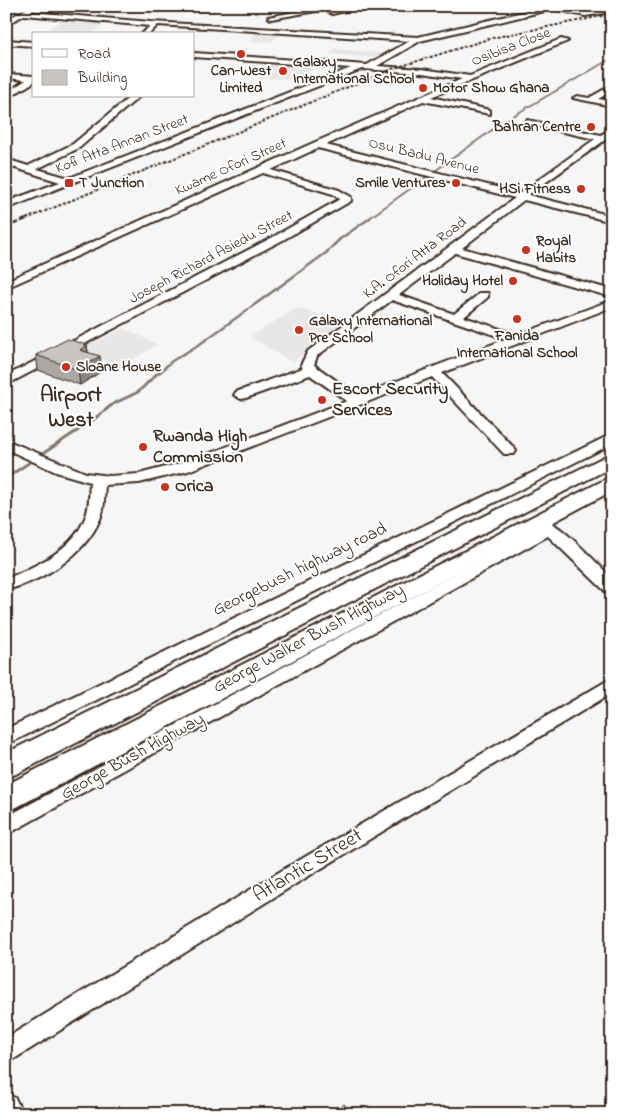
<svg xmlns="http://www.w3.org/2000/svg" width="618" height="1120" font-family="'Indie Flower',sans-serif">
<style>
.built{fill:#e9e7e6}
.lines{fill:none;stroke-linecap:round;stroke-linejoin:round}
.stream-far2{stroke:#847972;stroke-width:2}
.stream-far1{stroke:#847972;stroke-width:2.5}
.stream{stroke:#847972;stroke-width:3}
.minor-casing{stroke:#3b2a1e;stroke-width:4}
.highway-casing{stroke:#3b2a1e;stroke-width:4}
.minor{fill:#fff;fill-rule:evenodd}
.highway{fill:#fff;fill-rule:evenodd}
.rail-far1{stroke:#3b2a1e;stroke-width:2;stroke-dasharray:3 2;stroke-linecap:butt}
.rail{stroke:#3b2a1e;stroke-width:2.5;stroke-dasharray:5.5 2.5;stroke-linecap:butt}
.wall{fill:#ada8a6;stroke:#3b2a1e}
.shaded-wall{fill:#8d8887;stroke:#3b2a1e}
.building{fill:#c9c3c1;stroke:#3b2a1e}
.poi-dot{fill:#c8321e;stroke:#fff;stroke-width:2}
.labels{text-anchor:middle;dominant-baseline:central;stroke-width:4;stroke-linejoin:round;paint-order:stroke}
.far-street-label{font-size:15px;fill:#3b2a1e;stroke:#fff}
.far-poi-label{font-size:15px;font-weight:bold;fill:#3b2a1e;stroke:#fff;text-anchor:start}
.poi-label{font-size:18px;font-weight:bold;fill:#3b2a1e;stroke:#fff;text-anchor:start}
.street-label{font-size:18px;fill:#3b2a1e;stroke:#fff}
.near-street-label{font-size:21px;fill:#3b2a1e;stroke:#fff}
.district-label{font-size:22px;font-weight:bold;fill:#3b2a1e;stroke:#fff}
</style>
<rect width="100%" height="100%" fill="#f7f6f6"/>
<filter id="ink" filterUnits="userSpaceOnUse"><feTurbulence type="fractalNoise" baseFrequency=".02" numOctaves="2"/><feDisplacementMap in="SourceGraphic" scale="10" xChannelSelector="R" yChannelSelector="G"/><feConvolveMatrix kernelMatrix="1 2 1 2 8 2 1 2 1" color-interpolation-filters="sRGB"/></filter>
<g filter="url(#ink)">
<g class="built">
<polygon points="612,13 493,38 391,70 6,229 6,225 22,219 387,69 489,37"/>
<polygon points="67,17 110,20 93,32 49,29"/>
<polygon points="260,29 283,30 272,42 249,41"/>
<polygon points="335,49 385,53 376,58 329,54"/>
<polygon points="265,62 321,65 293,80 251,77"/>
<polygon points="297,308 347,322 292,362 250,337"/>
<polygon points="123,328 157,344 121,368 79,350"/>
</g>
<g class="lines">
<polyline class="stream-far2" points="368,219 506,120 612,58"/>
<polyline class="stream-far1" points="159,373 172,361 200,344 326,253 340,239 370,218"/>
<polyline class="stream" points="6,478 89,423 113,404 138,392 160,371"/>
<g class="minor-casing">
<g id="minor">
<polygon points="327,6 344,6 271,19 268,17"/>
<polygon points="353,6 368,6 332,14 329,12"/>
<path d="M549,6H562L560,8L585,12L612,8V12L585,16L553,9L420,41L377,66L422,69L470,76L561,39L568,41L431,97L490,110V114L423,101L326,145L520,193L595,139L527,124V120L601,135L612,128V135L528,195L612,216V222L524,200L462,248L612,290V297L455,253L399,295L454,314L480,293H488V297L464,317L518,335L612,300V307L442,373L514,448L516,451L514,454H504L432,377L188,471L139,483L105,485C104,496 105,509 100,519C85,555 43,581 6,590V579C36,566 73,550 85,518C90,507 89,494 90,482L56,472L6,449V440L86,473L110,476L139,474L192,460L347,401L310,375L246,398L241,399L234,395L236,392L303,368L301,365L308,351L515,198L318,148L271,170L339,190L351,197V201L281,241L6,385V376L273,237L340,199L333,194L263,173L6,288V281L313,143L462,79L422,73L362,69L6,209V202L60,182L6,165V159L28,166L73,144L131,96H140L79,148L37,169L69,178L351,68L194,57V53L367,65L410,41L158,25L149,34H142L150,26L24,15L6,25V20L30,7L33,9L30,12L151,22L418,37ZM392,300L506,339L358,396L314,365L317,356Z"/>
<polygon points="6,40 34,42 34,46 6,44"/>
<polygon points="6,74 34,76 34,82 6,99 6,93 26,80 6,78"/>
<polygon points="612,85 612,91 598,99 612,101 612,106 573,98 577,96 589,98"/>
<polygon points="612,434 612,444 6,745 6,729"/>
<path d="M541,518C561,523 596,563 612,578V593L606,592L548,536L6,835V817L538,529L533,523Z"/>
<polygon points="612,678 612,693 297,883 6,1064 6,1038 281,871"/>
<polygon points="6,1094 15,1098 23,1114 6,1114"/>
</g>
</g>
<g class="highway-casing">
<g id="highway">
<polygon points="612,453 612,467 16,774 6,777 6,753"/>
<polygon points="612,476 612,491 17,807 6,810 6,785"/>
</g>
</g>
<use href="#minor" class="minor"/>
<use href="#highway" class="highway"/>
<polyline class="rail-far1" points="26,219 392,69 492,38 612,14"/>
<polyline class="rail" points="6,227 29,218"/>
</g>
<polygon class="wall" points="87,345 88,352 102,371 80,385 38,370 36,355"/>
<g class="shaded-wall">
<polygon points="87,345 89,360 80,350"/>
<polygon points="100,356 102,371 80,385 78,370"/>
</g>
<g class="building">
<polygon points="68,339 87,345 80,350 100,356 78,370 36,355"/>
<polygon points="344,1104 352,1114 330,1114"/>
</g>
</g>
<g class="poi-dot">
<circle cx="241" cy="54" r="5"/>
<circle cx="283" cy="71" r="5"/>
<circle cx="423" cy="88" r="5"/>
<circle cx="591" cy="127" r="5"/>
<rect x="64" y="178" width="10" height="10" rx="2.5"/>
<circle cx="456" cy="183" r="5"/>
<circle cx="581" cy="189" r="5"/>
<circle cx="526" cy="250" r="5"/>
<circle cx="513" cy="281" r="5"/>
<circle cx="517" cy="319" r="5"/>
<circle cx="299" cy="330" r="5"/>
<circle cx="66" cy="367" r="5"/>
<circle cx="322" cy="400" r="5"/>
<circle cx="143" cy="447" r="5"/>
<circle cx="165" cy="487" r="5"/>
</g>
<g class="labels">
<g class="far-street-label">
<text transform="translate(511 47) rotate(-21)">Osibisa Close</text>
<text transform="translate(122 144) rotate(-21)">Kofi Atta Annan Street</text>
<text transform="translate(424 156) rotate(14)">Osu Badu Avenue</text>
<text transform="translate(231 167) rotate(-24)">Kwame Ofori Street</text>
<text transform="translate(211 257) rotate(-28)">Joseph Richard Asiedu Street</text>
<text transform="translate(415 258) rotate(-37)">K.A. Ofori Atta Road</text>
</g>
<g class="far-poi-label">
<text x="293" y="62">Galaxy<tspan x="293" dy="17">International School</tspan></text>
<text x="241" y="71" text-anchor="middle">Can-West<tspan x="241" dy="17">Limited</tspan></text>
<text x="433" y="88">Motor Show Ghana</text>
<text x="581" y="127" text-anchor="end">Bahran Centre</text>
<text x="79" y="183">T Junction</text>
<text x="446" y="183" text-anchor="end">Smile Ventures</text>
<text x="571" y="189" text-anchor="end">HSi Fitness</text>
<text x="536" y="241">Royal<tspan x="536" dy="17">Habits</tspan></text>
<text x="503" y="281" text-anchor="end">Holiday Hotel</text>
<text x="309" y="321">Galaxy International<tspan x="309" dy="17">Pre School</tspan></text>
<text x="517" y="336" text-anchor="middle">Fanida<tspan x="517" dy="17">International School</tspan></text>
<text x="76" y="367">Sloane House</text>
</g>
<g class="poi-label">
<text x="332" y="390">Escort Security<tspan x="332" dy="21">Services</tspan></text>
<text x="153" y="437">Rwanda High<tspan x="153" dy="21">Commission</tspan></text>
<text x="175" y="487">Orica</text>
</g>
<g class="street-label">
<text transform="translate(300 570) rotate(-26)">Georgebush highway road</text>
<text transform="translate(309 639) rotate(-28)">George Walker Bush Highway</text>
<text transform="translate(133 757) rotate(-29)">George Bush Highway</text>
</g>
<g class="near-street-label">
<text transform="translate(308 866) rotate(-31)">Atlantic Street</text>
</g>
<g class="district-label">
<text x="71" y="396">Airport<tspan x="71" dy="25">West</tspan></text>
</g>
</g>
<rect width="618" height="1120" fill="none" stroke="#fff" stroke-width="25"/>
<rect x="12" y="12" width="593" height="1095" fill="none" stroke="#3b2a1e" stroke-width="2" filter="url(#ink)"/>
<rect x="32" y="32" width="162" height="65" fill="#ffffff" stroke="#b1aaa5"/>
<rect x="42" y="49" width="25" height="8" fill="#ffffff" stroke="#b1aaa5"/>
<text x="78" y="58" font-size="15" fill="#3b2a1e">Road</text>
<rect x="42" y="70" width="25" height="15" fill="#c9c3c1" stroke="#b1aaa5"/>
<text x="78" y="82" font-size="15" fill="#3b2a1e">Building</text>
</svg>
